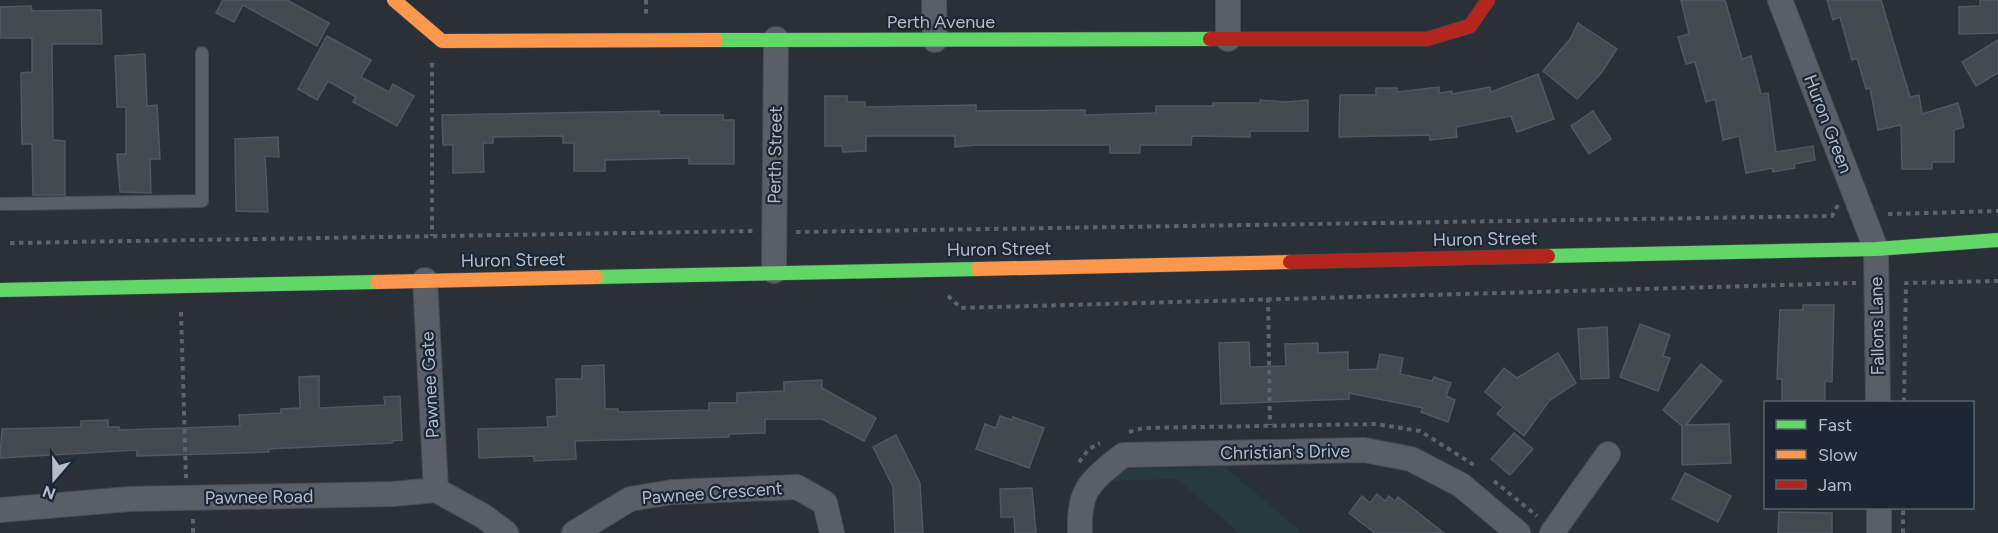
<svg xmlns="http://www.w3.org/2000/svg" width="1998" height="533" font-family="Figtree,sans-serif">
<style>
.green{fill:#273a3e}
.building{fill:#444950;stroke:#52575f;stroke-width:1.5}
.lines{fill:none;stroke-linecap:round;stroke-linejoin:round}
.lane-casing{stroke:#484c53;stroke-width:14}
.street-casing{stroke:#484c53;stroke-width:26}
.fast-casing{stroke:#484c53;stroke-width:15}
.slow-casing{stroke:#484c53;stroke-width:15}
.jam-casing{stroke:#484c53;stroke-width:15}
.path{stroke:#5d636a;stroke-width:4;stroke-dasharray:4.5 4.5;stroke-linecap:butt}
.lane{stroke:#5a5e66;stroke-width:12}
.street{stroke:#5a5e66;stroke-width:24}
.fast{stroke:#63d668;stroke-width:14}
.slow{stroke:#ff974d;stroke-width:14}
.jam{stroke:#b3261e;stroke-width:14}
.labels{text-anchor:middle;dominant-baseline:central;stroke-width:4.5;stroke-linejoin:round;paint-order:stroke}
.street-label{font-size:18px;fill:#b4bcc9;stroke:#1d2633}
</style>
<rect width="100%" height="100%" fill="#2a3038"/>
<polygon class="green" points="1225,467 1303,533 1239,533 1177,479 1107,481 1127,469"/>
<g class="building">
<polygon points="223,0 287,0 329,23 317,46 243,5 234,22 216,13"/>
<polygon points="1681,0 1725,0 1742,59 1751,56 1761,94 1768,93 1776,152 1813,146 1815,160 1794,164 1795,168 1773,172 1772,168 1746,173 1739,136 1723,140 1715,99 1706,102 1695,62 1686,64 1678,37 1689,34"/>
<polygon points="1827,0 1881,0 1910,97 1919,95 1922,114 1958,103 1964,127 1954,130 1954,162 1932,162 1932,169 1902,169 1901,125 1878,130 1870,88 1866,89 1857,58 1852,60 1840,17 1833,20"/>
<polygon points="1980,0 1998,0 1998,33 1959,34 1959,7 1980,6"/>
<polygon points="31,6 32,11 101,10 102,44 52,44 53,140 65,141 65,195 33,195 32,144 22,144 21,73 32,72 32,38 0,38 0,7"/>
<polygon points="1578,23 1617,49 1602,72 1577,99 1543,71 1570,39"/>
<polygon points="327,36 371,60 361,77 389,92 393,84 414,96 397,126 353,102 356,97 328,81 317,100 298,89"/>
<polygon points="1998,40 1998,73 1976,86 1962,62"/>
<polygon points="145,54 147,106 157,105 160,159 150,159 151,193 120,192 117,154 126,154 126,107 117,107 115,56"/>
<polygon points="1538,74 1554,119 1517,132 1511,116 1456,127 1457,137 1430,140 1430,135 1339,137 1340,95 1376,95 1376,88 1397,88 1397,92 1439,87 1439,93 1452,91 1452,94 1490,87 1491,92"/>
<polygon points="825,96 847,96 847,102 865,102 865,107 976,105 976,111 1085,110 1085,115 1156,113 1156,106 1213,106 1213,103 1260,103 1260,100 1286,102 1308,100 1308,131 1250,131 1250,137 1192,136 1191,145 1140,145 1140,153 1110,153 1110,145 976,145 955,147 955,136 866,136 866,151 843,152 842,146 825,146"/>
<polygon points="659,111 659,115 723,115 723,120 734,120 734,164 689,164 689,158 605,160 605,171 574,171 574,143 563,143 563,136 493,137 493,143 483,143 484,172 453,173 453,145 443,145 442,115"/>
<polygon points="1593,111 1611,139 1589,154 1571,126"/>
<polygon points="278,137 279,157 265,156 268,212 236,211 235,139"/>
<polygon points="1803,305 1834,305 1832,382 1825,381 1825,402 1782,402 1782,379 1777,379 1780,310 1803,310"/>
<polygon points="1640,324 1670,335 1663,356 1670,358 1658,391 1620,377"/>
<polygon points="1607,327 1609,378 1581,379 1578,329"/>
<polygon points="1249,342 1250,367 1286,366 1285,344 1318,343 1318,353 1348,352 1348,370 1377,369 1380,354 1403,358 1400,374 1432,381 1434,377 1451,383 1446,396 1455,400 1448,422 1421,412 1423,408 1349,393 1349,399 1221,404 1219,343"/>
<polygon points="1558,353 1576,383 1549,401 1524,436 1497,414 1503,407 1485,392 1504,368 1517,378"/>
<polygon points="1701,364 1722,381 1686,425 1729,424 1731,463 1682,465 1682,426 1663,410"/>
<polygon points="604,365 605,409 618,409 618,412 709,410 709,403 737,403 737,393 784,391 784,382 822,380 822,388 876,418 864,441 822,419 765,419 765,433 729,434 729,437 575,441 576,459 534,461 534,456 479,458 478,429 548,427 547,417 557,416 556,379 582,379 582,366"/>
<polygon points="319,376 319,408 385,405 384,397 400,396 402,440 392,441 392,443 268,449 269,452 137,456 137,450 0,458 2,429 81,427 81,421 108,420 108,427 119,427 119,430 240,426 239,415 281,413 281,409 300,408 299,377"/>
<polygon points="1000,416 1012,420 1013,417 1044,428 1029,468 976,449 985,424 996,428"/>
<polygon points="1514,433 1533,449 1510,475 1491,459"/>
<polygon points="896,435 920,483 923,533 895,533 893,487 873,447"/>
<polygon points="1685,473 1731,496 1718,522 1672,499"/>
<polygon points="1032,488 1036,533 1015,533 1014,517 1001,517 1000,489"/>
<polygon points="1377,494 1385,501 1389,496 1395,501 1398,497 1444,533 1375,533 1349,513 1362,496 1370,503"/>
<polygon points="1779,512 1832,513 1832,533 1778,533"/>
</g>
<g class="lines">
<g class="lane-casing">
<polyline id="lane" points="0,204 202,201 202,53"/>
</g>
<g class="street-casing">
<g id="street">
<polyline points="934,0 935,40"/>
<polyline points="1228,0 1228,39"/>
<polyline points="1780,0 1876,249 1878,402"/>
<polyline points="774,271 776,39"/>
<polyline points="425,280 436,490"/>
<polyline points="1879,508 1879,533"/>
<polyline points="0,510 130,499 393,494 436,490 483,516 506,533"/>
<polyline points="574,533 630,499 672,492 797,487 825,503 832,533"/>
<path d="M1080,533C1078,489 1091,481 1123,455L1364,450L1411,459L1461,485L1518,533"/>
<polyline points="1552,533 1608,454"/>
</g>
</g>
<g class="fast-casing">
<g id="fast">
<polyline points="716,40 1210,39"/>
<polyline points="1548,256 1876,249 1998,240"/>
<polyline points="596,277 978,269"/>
<polyline points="0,290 377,282"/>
</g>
</g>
<g class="slow-casing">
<g id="slow">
<polyline points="394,0 442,41 716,40"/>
<polyline points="978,269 1290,262"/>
<polyline points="377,282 596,277"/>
</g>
</g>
<g class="jam-casing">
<g id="jam">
<polyline points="1210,39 1427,39 1470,26 1488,0"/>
<polyline points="1290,262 1548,256"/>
</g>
</g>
<g class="path">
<polyline points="646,0 646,17"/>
<polyline points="432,63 432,236"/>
<polyline points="1888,214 1998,211"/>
<polyline points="796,232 1832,216 1838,205"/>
<polyline points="10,243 754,231"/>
<polyline points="948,296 961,308 1856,283"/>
<polyline points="1268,298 1270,425"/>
<polyline points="181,312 186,478"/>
<polyline points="1904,402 1906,283 1998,281"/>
<polyline points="1129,432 1144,428 1376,424 1420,431 1474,465"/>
<polyline points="1079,462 1089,449 1100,443"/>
<polyline points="1494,481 1537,516"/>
<polyline points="193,519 193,533"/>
<polyline points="1903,533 1903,508"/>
</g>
<use href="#lane" class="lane"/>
<use href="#street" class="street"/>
<use href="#fast" class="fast"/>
<use href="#slow" class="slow"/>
<use href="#jam" class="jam"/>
</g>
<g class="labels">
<g class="street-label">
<text x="941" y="22">Perth Avenue</text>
<text transform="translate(1828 124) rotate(69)">Huron Green</text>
<text transform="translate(775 155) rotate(-89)">Perth Street</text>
<text transform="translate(1485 239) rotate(-1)">Huron Street</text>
<text transform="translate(999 249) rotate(-1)">Huron Street</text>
<text transform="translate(513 260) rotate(-1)">Huron Street</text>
<text transform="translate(1877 326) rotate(-91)">Fallons Lane</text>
<text transform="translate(430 385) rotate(-93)">Pawnee Gate</text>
<text transform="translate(1285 452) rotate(-1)">Christian's Drive</text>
<text transform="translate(712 493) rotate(-4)">Pawnee Crescent</text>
<text transform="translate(259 497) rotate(-1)">Pawnee Road</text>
</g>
</g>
<rect x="1764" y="401" width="210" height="108" fill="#1d2633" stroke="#59626f" stroke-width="1.5"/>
<rect x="1776" y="420" width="30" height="9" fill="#63d668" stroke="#59626f" stroke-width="1.5"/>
<text x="1818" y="431" font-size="18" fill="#b4bcc9">Fast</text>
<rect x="1776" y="450" width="30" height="9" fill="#ff974d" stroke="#59626f" stroke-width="1.5"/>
<text x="1818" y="461" font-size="18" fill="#b4bcc9">Slow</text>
<rect x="1776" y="480" width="30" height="9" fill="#b3261e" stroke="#59626f" stroke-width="1.5"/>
<text x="1818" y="491" font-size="18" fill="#b4bcc9">Jam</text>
<g transform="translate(54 479) rotate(200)" stroke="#1d2633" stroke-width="4.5" paint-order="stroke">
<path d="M0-4.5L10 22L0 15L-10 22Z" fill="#b4bcc9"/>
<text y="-9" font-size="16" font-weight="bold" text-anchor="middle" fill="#b4bcc9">N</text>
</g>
</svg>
